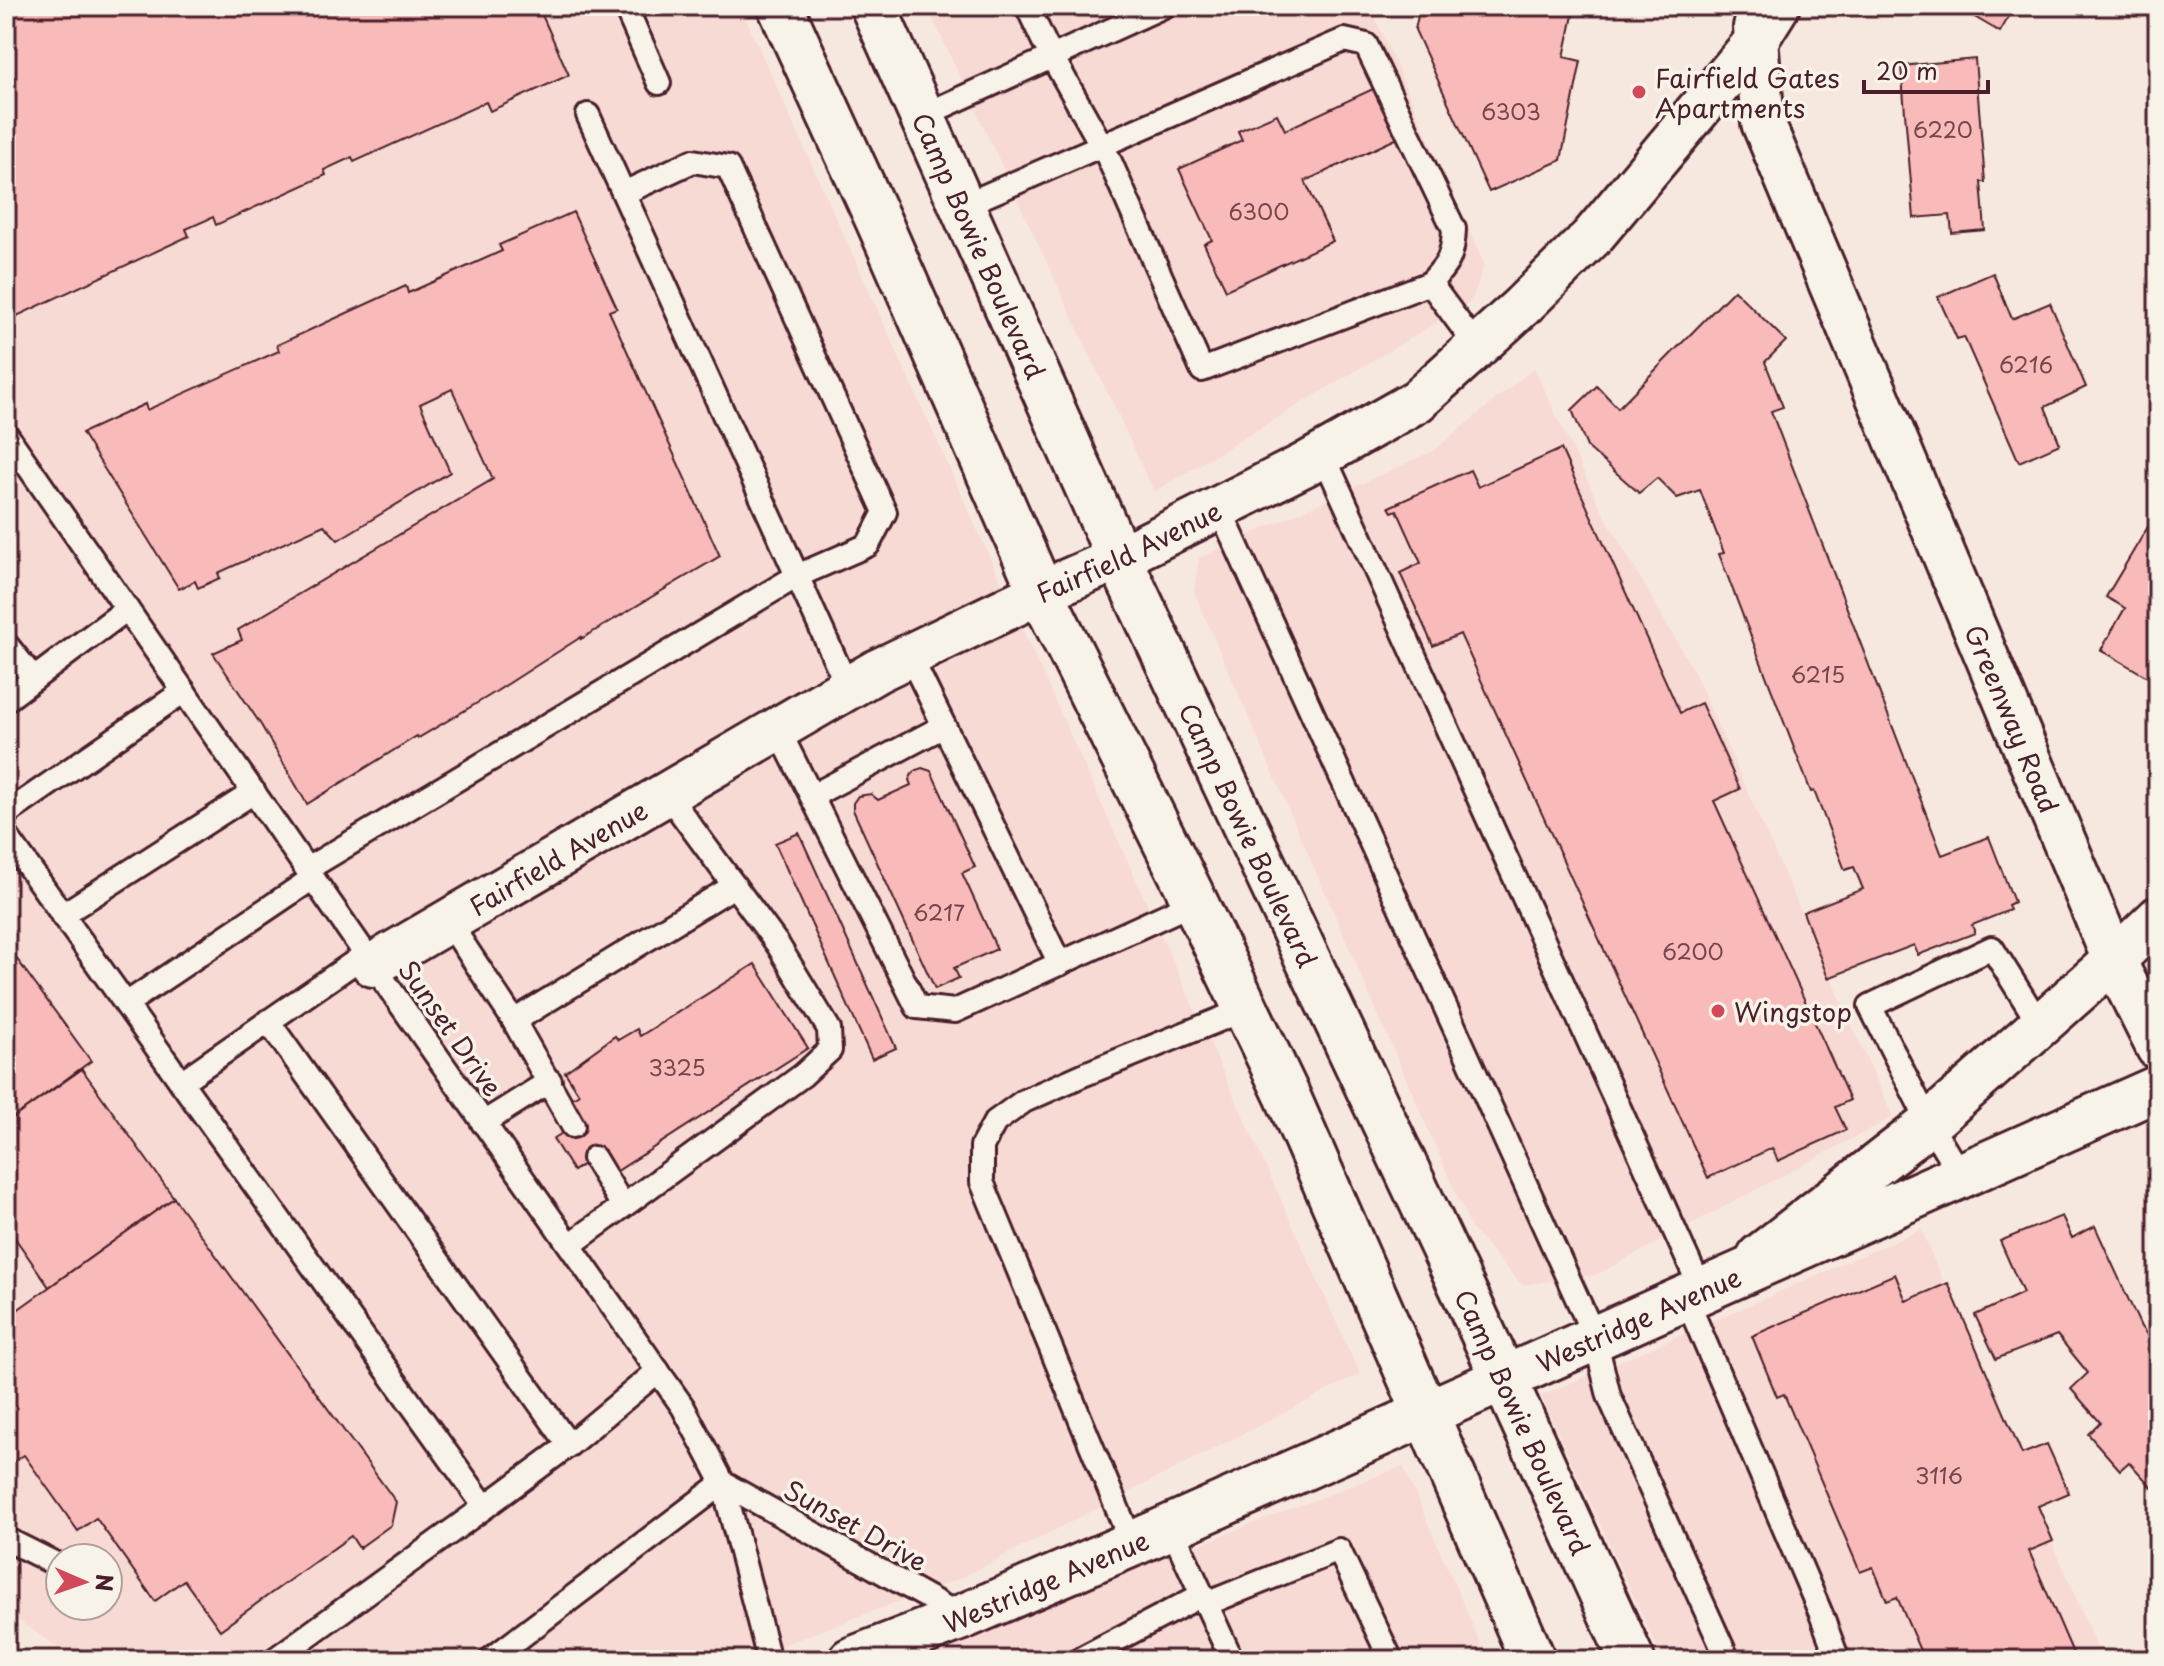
<svg xmlns="http://www.w3.org/2000/svg" width="2164" height="1666" font-family="'Playpen Sans',sans-serif">
<style>
.built{fill:#f7dad4;fill-rule:evenodd}
.building{fill:#f8bbb9;stroke:#4a1f2b;stroke-width:2}
.lines{fill:none;stroke-linecap:round;stroke-linejoin:round}
.service-casing{stroke:#4a1f2b;stroke-width:28}
.minor-casing{stroke:#4a1f2b;stroke-width:48}
.tertiary-casing{stroke:#4a1f2b;stroke-width:50}
.primary-casing{stroke:#4a1f2b;stroke-width:50}
.service{stroke:#f7f3e8;stroke-width:22}
.minor{stroke:#f7f3e8;stroke-width:42}
.tertiary{stroke:#f7f3e8;stroke-width:44}
.primary{stroke:#f7f3e8;stroke-width:44}
.poi-dot{fill:#d1495b;stroke:#f7f3e8;stroke-width:3}
.labels{text-anchor:middle;dominant-baseline:central;stroke-width:7;stroke-linejoin:round;paint-order:stroke}
.number-label{font-size:22px;fill:#76464e}
.poi-label{font-size:26px;fill:#4a1f2b;stroke:#f7f3e8;text-anchor:start}
.street-label{font-size:26px;fill:#4a1f2b;stroke:#f7f3e8}
</style>
<rect width="100%" height="100%" fill="#f7e8df"/>
<filter id="ink" filterUnits="userSpaceOnUse"><feTurbulence type="fractalNoise" baseFrequency=".0125" numOctaves="2"/><feDisplacementMap in="SourceGraphic" scale="16" xChannelSelector="R" yChannelSelector="G"/><feConvolveMatrix kernelMatrix="1 2 1 2 8 2 1 2 1" color-interpolation-filters="sRGB"/></filter>
<g filter="url(#ink)">
<g class="built">
<path d="M6,6H740L1360,1374L961,1578L743,1660H76L6,1612ZM60,1558H108V1606H60Z"/>
<polygon points="927,6 1370,6 1484,264 1472,301 1154,492"/>
<polygon points="1534,368 1602,511 1694,672 1893,1117 1596,1275 1522,1285 1471,1228 1194,592 1199,558 1433,451"/>
<polygon points="1919,1224 2102,1660 1663,1660 1541,1396 1920,1230"/>
<polygon points="1403,1466 1488,1660 898,1660"/>
</g>
<g class="building">
<polygon points="6,6 538,6 569,75 490,111 486,102 354,162 352,157 324,170 326,175 216,225 213,217 186,229 189,236 17,316 6,292"/>
<polygon points="1420,6 1575,6 1564,57 1581,61 1561,160 1489,192 1415,30"/>
<polygon points="1956,6 2015,6 2000,32"/>
<polygon points="1975,59 1985,182 1981,182 1985,230 1952,233 1950,215 1914,218 1901,66"/>
<polygon points="1375,88 1398,138 1305,181 1333,241 1226,290 1204,244 1212,240 1179,169 1242,140 1238,131 1277,114 1285,130"/>
<polygon points="573,212 617,308 609,311 720,556 581,639 581,637 489,696 420,737 418,738 417,736 307,804 261,725 213,653 242,640 238,630 493,479 452,389 420,404 450,472 338,540 324,525 218,573 220,578 198,588 195,581 179,589 82,433 145,404 147,410 279,351 277,345 406,286 408,293 502,251 499,245"/>
<polygon points="1993,273 2012,319 2050,303 2086,387 2045,407 2060,444 2019,462 1964,337 1957,339 1938,297"/>
<polygon points="1734,290 1786,341 1765,362 1783,407 1771,411 1942,855 1989,837 2014,902 2008,905 2010,910 1972,925 1975,933 1918,955 1914,945 1828,978 1803,912 1863,889 1854,867 1845,870 1814,791 1811,792 1719,554 1724,553 1700,490 1677,498 1657,478 1639,493 1587,447 1572,410 1597,386 1618,408"/>
<polygon points="1561,449 1680,713 1701,703 1740,789 1714,801 1850,1100 1835,1107 1846,1130 1778,1161 1772,1148 1708,1178 1460,634 1433,646 1400,573 1421,563 1397,510 1392,512 1389,507 1470,470 1478,487"/>
<polygon points="2152,520 2158,523 2158,683 2101,650 2125,608 2106,597"/>
<polygon points="922,768 931,771 975,867 962,873 997,949 954,968 959,978 935,989 853,810 853,803 858,796 871,794 878,800 911,785 909,780 912,774 916,770"/>
<polygon points="799,833 896,1048 872,1059 775,843"/>
<polygon points="6,944 91,1061 6,1123"/>
<polygon points="755,964 808,1048 614,1173 601,1153 573,1171 553,1139 579,1122 566,1102 579,1094 565,1072 615,1036 618,1040 637,1029 640,1036"/>
<polygon points="82,1069 174,1198 49,1287 6,1225 6,1123"/>
<polygon points="174,1198 396,1502 391,1525 359,1548 351,1536 220,1630 184,1580 155,1601 96,1518 78,1531 24,1455 6,1467 6,1318"/>
<polygon points="2062,1216 2072,1238 2095,1226 2141,1327 2158,1348 2158,1494 2129,1462 2120,1470 2088,1434 2100,1422 2071,1389 2088,1373 2057,1335 1996,1359 1975,1315 2023,1293 2000,1241"/>
<polygon points="1895,1274 1906,1301 1948,1283 2022,1454 2047,1444 2069,1493 2038,1506 2053,1541 2029,1551 2076,1660 1924,1660 1897,1597 1887,1601 1873,1567 1860,1572 1784,1394 1777,1397 1752,1336"/>
</g>
<g class="lines">
<g class="service-casing">
<g id="service">
<polyline points="625,6 659,83"/>
<polyline points="1027,6 1045,44 1108,157 1202,370 1430,283 1477,347"/>
<polyline points="588,115 848,688"/>
<polyline points="922,116 1164,6"/>
<path d="M962,206L1344,40L1366,45L1454,229C1453,257 1448,264 1430,283"/>
<polyline points="6,434 373,965 683,1407 723,1483 961,1616"/>
<polyline points="1323,454 1702,1291"/>
<polyline points="1219,507 1595,1338 1609,1396 1728,1660"/>
<polyline points="6,644 34,679"/>
<polyline points="910,656 1060,964"/>
<polyline points="6,700 127,609"/>
<polyline points="778,729 917,1007 955,1011 1195,902"/>
<polyline points="812,796 944,726"/>
<polyline points="6,814 184,691"/>
<polyline points="6,835 181,1082"/>
<polyline points="307,869 797,576 868,545 885,512 728,167 693,161 624,193"/>
<polyline points="62,915 254,792"/>
<polyline points="448,921 514,1021 573,1126"/>
<polyline points="126,1004 313,878"/>
<polyline points="268,1021 569,1445"/>
<polyline points="514,1021 734,886"/>
<polyline points="483,1123 550,1081"/>
<polyline points="594,1158 623,1206"/>
<polyline points="1961,1176 1929,1123 1870,1006 1992,948 2040,1025"/>
<polyline points="570,1245 803,1075 830,1050 829,1029 778,945 667,794"/>
<polyline points="1686,1298 1821,1614 1838,1660"/>
<polyline points="485,1507 569,1445 658,1371"/>
<polyline points="1171,1527 1232,1660"/>
<polyline points="6,1539 60,1566"/>
<polyline points="1132,1544 982,1182 982,1146 995,1122 1024,1101 1085,1074 1246,1009"/>
<polyline points="1206,1604 1339,1550 1391,1660"/>
<polyline points="274,1660 485,1507 181,1082 366,954"/>
<polyline points="490,1660 723,1483 769,1660"/>
<polyline points="1078,1660 1202,1595"/>
</g>
</g>
<g class="minor-casing">
<g id="minor">
<path id="s1" d="M1755,27L1763,123L2114,960L2158,1048"/>
<path id="s2" d="M373,965L877,671L1041,592L1119,558L1304,465L1417,401L1521,307L1592,237L1756,41L1778,6"/>
<polyline points="1759,1256 1925,1127 2114,960 2158,918"/>
</g>
</g>
<g class="tertiary-casing">
<g id="tertiary">
<path id="s3" d="M851,1660L962,1617L1132,1544L2158,1088"/>
</g>
</g>
<g class="primary-casing">
<g id="primary">
<polyline points="780,6 878,220 1041,592 1195,902 1287,1095 1533,1660"/>
<path id="s4" d="M873,6L1119,558L1466,1296L1632,1660"/>
</g>
</g>
<use href="#service" class="service"/>
<use href="#minor" class="minor"/>
<use href="#tertiary" class="tertiary"/>
<use href="#primary" class="primary"/>
</g>
</g>
<g class="poi-dot">
<circle cx="1639" cy="92" r="8"/>
<circle cx="1718" cy="1011" r="8"/>
</g>
<g class="labels">
<g class="number-label">
<text x="1511" y="110">6303</text>
<text x="1943" y="128">6220</text>
<text x="1259" y="210">6300</text>
<text x="2026" y="363">6216</text>
<text x="1818" y="673">6215</text>
<text x="939" y="911">6217</text>
<text x="1693" y="950">6200</text>
<text x="677" y="1066">3325</text>
<text x="1939" y="1474">3116</text>
</g>
<g class="poi-label">
<text x="1655" y="77">Fairfield Gates<tspan x="1655" dy="30">Apartments</tspan></text>
<text x="1734" y="1011">Wingstop</text>
</g>
<g class="street-label">
<text stroke="none"><textPath href="#s4" startOffset="262">Camp Bowie Boulevard</textPath></text>
<text stroke="none"><textPath href="#s2" startOffset="862">Fairfield Avenue</textPath></text>
<text stroke="none"><textPath href="#s1" startOffset="742">Greenway Road</textPath></text>
<text stroke="none"><textPath href="#s4" startOffset="910">Camp Bowie Boulevard</textPath></text>
<text stroke="none"><textPath href="#s2" startOffset="214">Fairfield Avenue</textPath></text>
<text transform="translate(451 1028) rotate(55)">Sunset Drive</text>
<text stroke="none"><textPath href="#s3" startOffset="858">Westridge Avenue</textPath></text>
<text stroke="none"><textPath href="#s4" startOffset="1558">Camp Bowie Boulevard</textPath></text>
<text transform="translate(856 1525) rotate(29)">Sunset Drive</text>
<text stroke="none"><textPath href="#s3" startOffset="210">Westridge Avenue</textPath></text>
</g>
</g>
<rect width="2164" height="1666" fill="none" stroke="#f7f3e8" stroke-width="32"/>
<rect x="16" y="16" width="2132" height="1634" fill="none" stroke="#4a1f2b" stroke-width="3" filter="url(#ink)"/>
<g transform="translate(84 1582) rotate(92)"><circle r="38" fill="#f7f3e8" stroke="#b29e9c" stroke-width="2"/>
<path d="M0-6L14 30L0 20L-14 30Z" fill="#d1495b"/>
<text y="-12" font-size="22" font-weight="bold" text-anchor="middle" fill="#4a1f2b">N</text>
</g>
<path d="M1864 80v12h124v-12" fill="none" stroke="#4a1f2b" stroke-width="4"/>
<text x="1876" y="80" font-size="24" fill="#4a1f2b" stroke="#f7f3e8" stroke-width="6" paint-order="stroke">20 m</text>
</svg>
